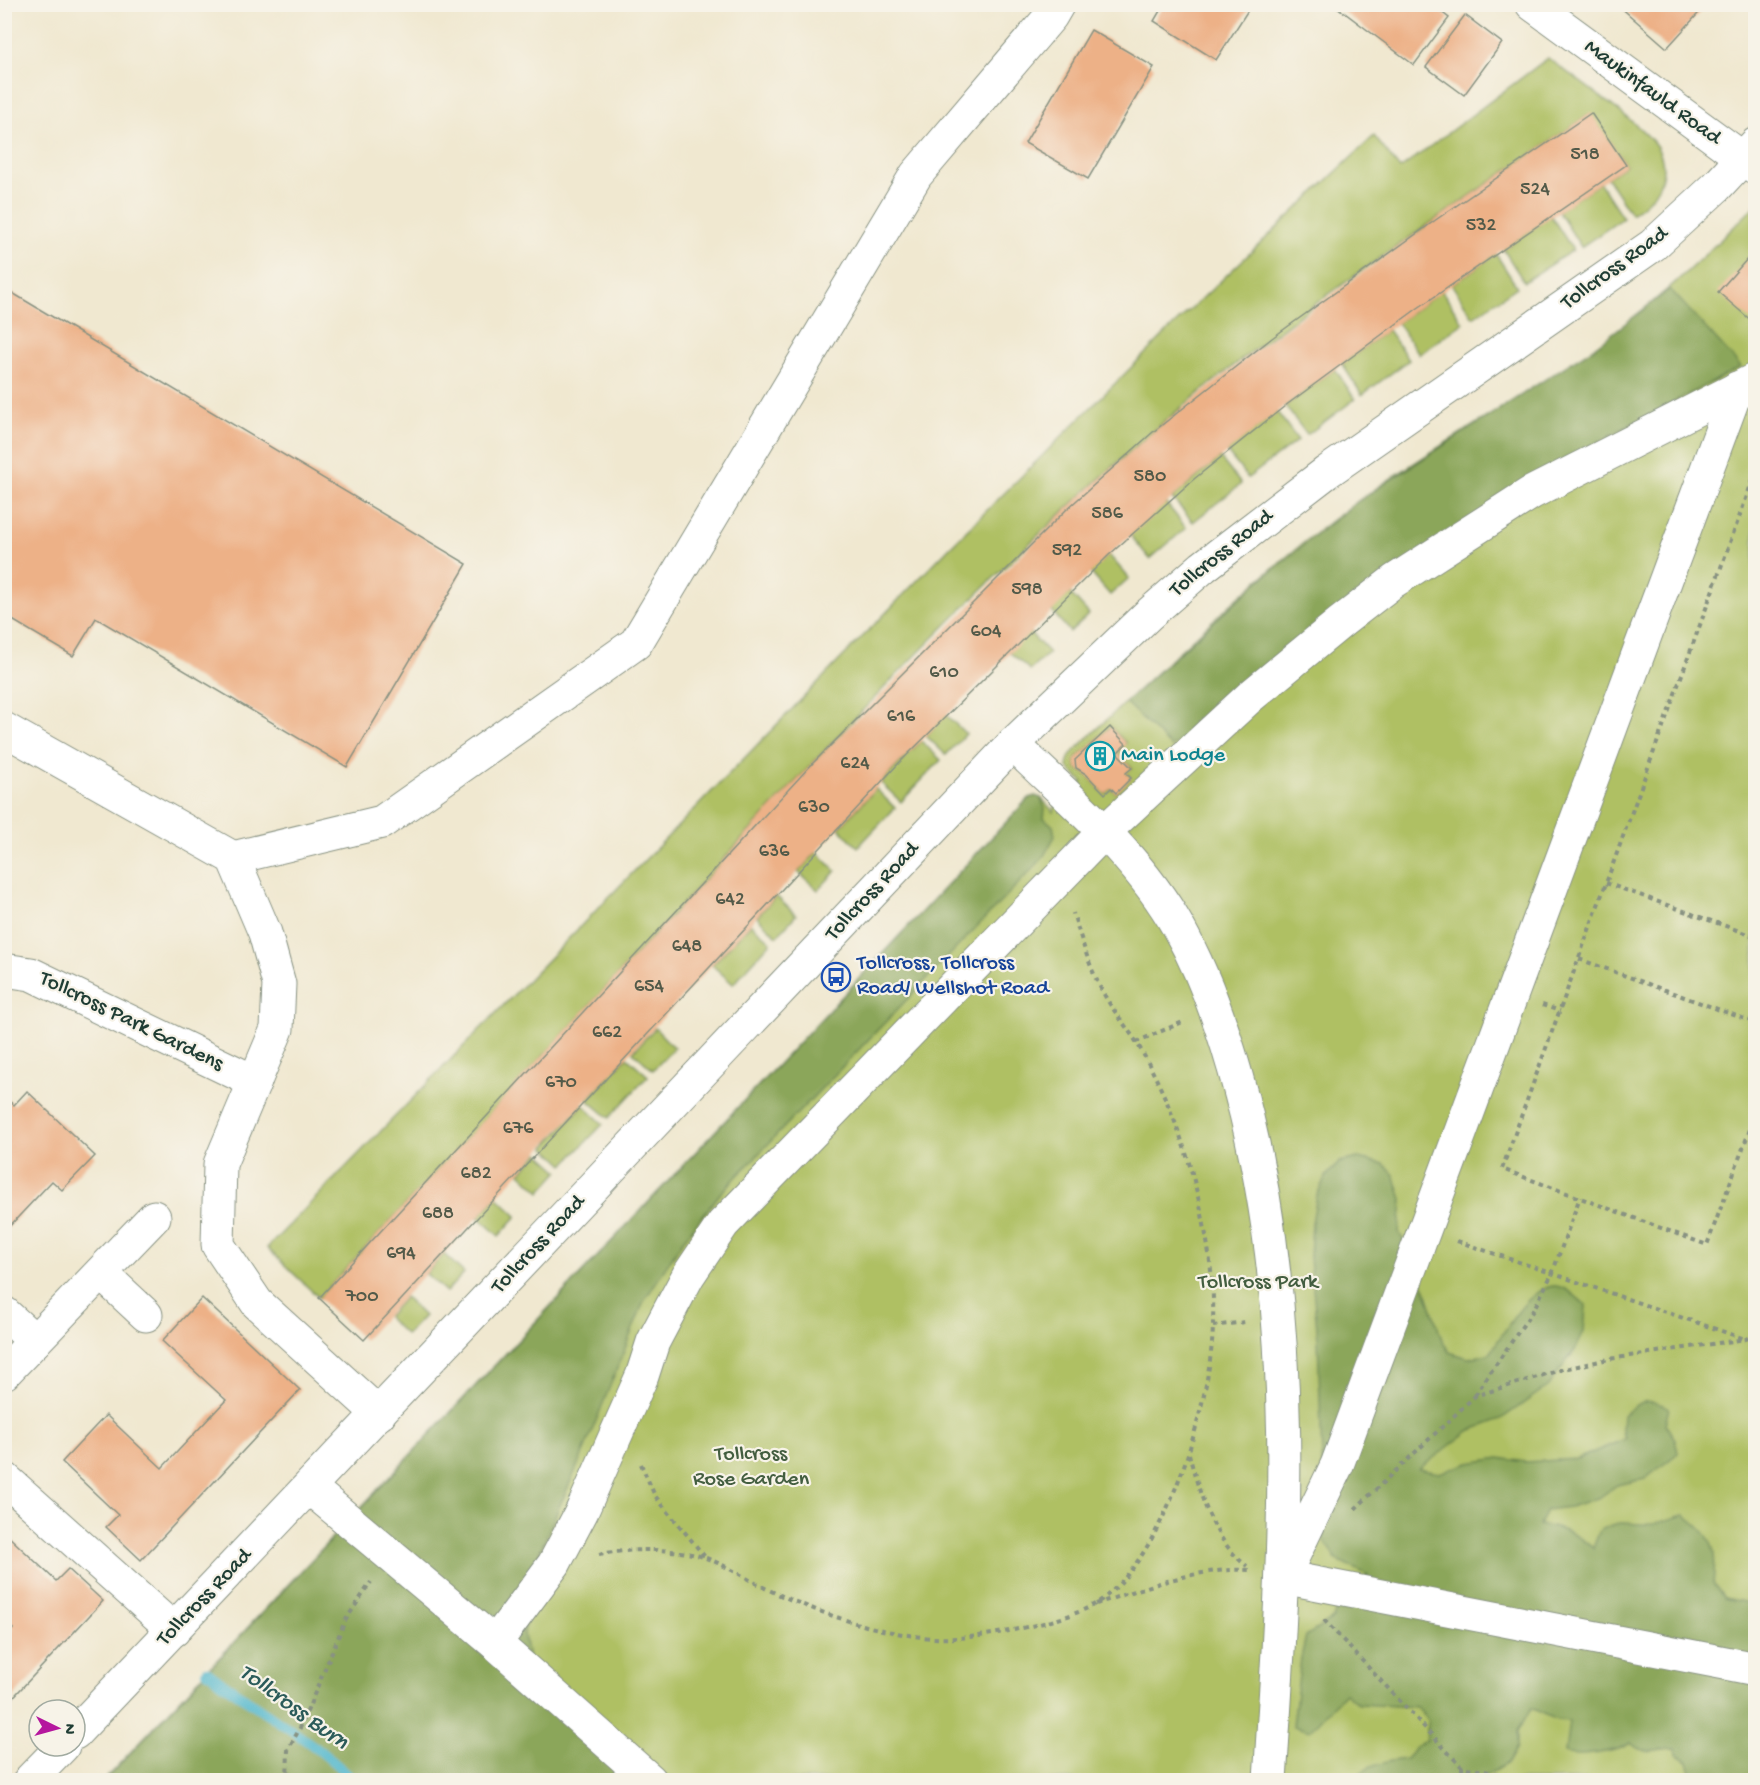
<svg xmlns="http://www.w3.org/2000/svg" width="1760" height="1785" font-family="'Gochi Hand',sans-serif">
<style>
.green{fill:#afc064;stroke:#677e4c;stroke-width:1.5;fill-rule:evenodd}
.forest{fill:#8ba65a;stroke:#557247;stroke-width:1.5}
.lines{fill:none;stroke-linecap:round;stroke-linejoin:round}
.stream{stroke:#4eb6cc;stroke-width:10}
.building{fill:#edb187}
.minor-casing{stroke:#889282;stroke-width:35}
.path{stroke:#889282;stroke-width:4;stroke-dasharray:4.5 4.5;stroke-linecap:butt}
.minor{stroke:#fff;stroke-width:33}
.labels{text-anchor:middle;dominant-baseline:central;stroke-width:4.5;stroke-linejoin:round;paint-order:stroke}
.number-label{font-size:20px;fill:#525a49}
.street-label{font-size:22px;fill:#1f3d34;stroke:#f7f3e8}
.culture-label{font-size:22px;fill:#0d838f;stroke:#f7f3e8;text-anchor:start}
.transit-label{font-size:22px;fill:#164399;stroke:#f7f3e8;text-anchor:start}
.park-label{font-size:22px;fill:#435e40;stroke:#f7f3e8}
.water-label{font-size:24px;font-style:italic;fill:#2b5b5a;stroke:#f7f3e8}
</style>
<rect width="100%" height="100%" fill="#f7f3e8"/>
<filter id="ink" filterUnits="userSpaceOnUse"><feTurbulence type="fractalNoise" baseFrequency=".0167" numOctaves="2"/><feDisplacementMap in="SourceGraphic" scale="12" xChannelSelector="R" yChannelSelector="G"/><feConvolveMatrix kernelMatrix="1 2 1 2 8 2 1 2 1" color-interpolation-filters="sRGB"/></filter>
<filter id="wash" filterUnits="userSpaceOnUse"><feTurbulence type="fractalNoise" baseFrequency=".008" numOctaves="4" result="noise"/><feDisplacementMap in="SourceGraphic" scale="24" xChannelSelector="R" yChannelSelector="G"/><feGaussianBlur stdDeviation="1.35" result="paint"/><feColorMatrix in="noise" values="0 0 0 0 0 0 0 0 0 0 0 0 0 0 0 0 0 1.4 0 .05"/><feComposite in="paint" operator="in"/></filter>
<g filter="url(#wash)">
<rect width="100%" height="100%" fill="#f0e8d0"/>
<g class="green">
<path d="M1548,58C1569,74 1649,129 1658,149C1672,177 1654,200 1631,214L1607,178L1626,165L1590,114C1441,216 1289,315 1151,433C968,591 803,772 640,950C534,1067 426,1182 319,1298L267,1248L948,549L1173,326L1374,136L1400,169Z"/>
<polygon points="1600,183 1623,218 1581,247 1558,211"/>
<path d="M1754,207L1755,1780H104L1029,798H1041L1054,812L1055,807L1083,782C1074,773 1058,768 1075,750C1166,664 1256,575 1358,501C1433,447 1514,403 1590,350C1651,309 1702,258 1754,207ZM1110,727L1126,743L1117,753L1132,768L1126,773L1131,778L1116,793L1111,788L1105,794L1086,774L1076,768L1075,760Z"/>
<polygon points="1551,216 1573,250 1524,282 1503,249"/>
<polygon points="1496,254 1517,287 1473,317 1452,285"/>
<polygon points="1442,291 1463,323 1419,354 1397,323"/>
<polygon points="1388,330 1409,360 1362,395 1342,364"/>
<polygon points="1335,369 1355,399 1307,435 1285,406"/>
<polygon points="1277,412 1298,440 1248,478 1227,452"/>
<polygon points="1220,458 1241,484 1193,522 1172,498"/>
<polygon points="1166,503 1186,528 1150,559 1130,535"/>
<polygon points="1109,555 1129,578 1110,595 1090,572"/>
<polygon points="1070,593 1089,614 1070,632 1051,610"/>
<polygon points="1029,632 1049,653 1030,670 1009,652"/>
<polygon points="946,715 966,734 946,755 926,736"/>
<polygon points="921,741 941,760 901,802 881,783"/>
<polygon points="876,789 895,808 858,847 839,828"/>
<polygon points="817,852 836,871 818,890 798,872"/>
<polygon points="776,896 796,915 777,936 757,917"/>
<polygon points="751,924 771,942 733,984 712,965"/>
<polygon points="655,1028 674,1048 653,1070 633,1052"/>
<polygon points="627,1057 648,1076 609,1118 588,1100"/>
<polygon points="583,1105 603,1124 564,1165 545,1147"/>
<polygon points="539,1153 559,1171 540,1192 520,1173"/>
<polygon points="497,1197 517,1216 499,1236 478,1217"/>
<polygon points="444,1254 464,1273 446,1292 426,1274"/>
<polygon points="405,1297 424,1316 406,1335 387,1317"/>
</g>
<g class="forest">
<polygon points="1670,289 1741,367 1599,441 1171,747 1125,702 1258,582 1358,501 1592,349"/>
<polygon points="1035,796 1041,798 1045,808 1044,818 1053,826 1055,836 1042,859 719,1195 682,1242 644,1301 584,1451 533,1566 524,1634 532,1684 628,1780 105,1780 1029,798"/>
<path d="M1358,1158L1384,1164L1394,1175L1402,1199L1399,1232L1419,1270L1442,1340L1449,1352L1468,1358L1489,1354C1503,1335 1528,1286 1555,1286C1567,1287 1577,1298 1586,1305L1584,1331L1575,1350L1548,1386L1501,1419L1469,1431L1419,1469L1439,1473L1469,1463L1499,1458L1525,1462L1577,1459L1625,1439L1622,1428L1623,1415C1639,1400 1649,1397 1669,1408L1665,1424L1675,1439L1678,1453L1645,1479L1617,1485L1600,1497L1570,1507L1546,1510L1539,1525C1562,1528 1575,1533 1593,1548L1600,1530C1625,1517 1627,1526 1652,1524C1661,1523 1673,1517 1685,1515C1713,1536 1718,1548 1713,1583L1724,1598L1755,1604V1780H1693L1688,1761L1677,1755L1676,1748C1660,1747 1644,1757 1631,1743C1617,1752 1579,1758 1565,1753L1569,1721L1557,1720L1531,1708L1517,1732V1747L1508,1763L1478,1780H1353C1366,1765 1387,1761 1406,1759L1415,1747L1426,1740L1428,1721L1417,1707L1358,1704L1345,1693L1310,1731L1293,1726L1301,1658L1306,1636L1333,1619L1337,1607L1368,1575L1335,1559L1318,1528L1322,1459L1318,1339L1310,1258L1312,1223L1317,1195L1326,1176L1340,1162Z"/>
</g>
<g class="lines">
<path class="stream" d="M207,1671C255,1709 310,1737 353,1780"/>
</g>
<g id="blocks">
<g class="building">
<polygon points="1164,4 1252,4 1216,60 1154,21"/>
<polygon points="1333,4 1431,4 1449,18 1414,65"/>
<polygon points="1618,5 1706,5 1667,48"/>
<polygon points="1465,15 1502,43 1464,95 1426,67"/>
<polygon points="1091,30 1154,67 1088,179 1025,143"/>
<polygon points="1591,113 1626,165 1418,308 1285,406 1194,479 1109,555 899,763 364,1340 319,1298 812,764 1067,509 1153,432 1272,338 1437,219"/>
<polygon points="1756,249 1756,319 1753,322 1718,292"/>
<polygon points="4,288 467,564 347,767 96,618 73,656 4,615"/>
<polygon points="1110,727 1126,744 1117,753 1132,768 1126,773 1131,778 1116,793 1111,788 1105,794 1086,774 1076,768 1075,760"/>
<polygon points="27,1091 95,1156 62,1190 52,1181 4,1232 4,1097 14,1105"/>
<polygon points="202,1298 300,1390 141,1560 106,1527 118,1515 62,1462 106,1415 162,1468 226,1400 162,1341"/>
<polygon points="5,1533 56,1581 68,1569 103,1601 4,1707 4,1638 13,1629 5,1621"/>
</g>
</g>
</g>
<g filter="url(#ink)">
<use href="#blocks" fill-opacity="0" stroke="#889282" stroke-width="1.5"/>
<g class="lines">
<g class="minor-casing">
<g id="minor">
<polyline points="1532,4 1756,168"/>
<polyline points="4,729 233,858 265,933 279,984 277,1029 220,1164 218,1245 257,1303 379,1414"/>
<path d="M1013,744C1071,801 1137,854 1178,927C1207,979 1226,1036 1241,1094C1301,1318 1285,1552 1270,1780"/>
<polyline points="233,858 382,822 636,643 916,175 1051,16 1058,4"/>
<polyline points="4,970 31,974 255,1082"/>
<polyline points="101,1273 146,1315"/>
<polyline points="4,1313 35,1341"/>
<polyline points="4,1373 154,1217"/>
<polyline points="4,1478 174,1630"/>
<polyline points="310,1488 495,1643 650,1780"/>
<polyline points="1283,1577 1337,1465 1737,388"/>
<polyline points="1283,1577 1756,1669"/>
<polyline points="495,1643 554,1564 582,1511 642,1376 653,1342 688,1276 723,1224 1104,832 1251,696 1341,622 1394,581 1531,493 1756,379"/>
<polyline points="75,1733 1013,744 1148,615 1203,567 1327,472 1653,245 1717,186 1756,144"/>
<polyline points="30,1780 63,1746"/>
</g>
</g>
<g class="path">
<polyline points="1756,471 1502,1169 1707,1245 1756,1113"/>
<polyline points="1606,883 1756,937"/>
<polyline points="1579,959 1756,1023"/>
<polyline points="1542,1005 1560,1011"/>
<polyline points="1136,1042 1185,1021"/>
<polyline points="1457,1241 1745,1339"/>
<polyline points="1213,1326 1245,1322"/>
<polyline points="1475,1395 1534,1309 1552,1274 1580,1197"/>
<path d="M1189,1454C1199,1492 1213,1541 1247,1566"/>
<polyline points="641,1464 655,1496 706,1558"/>
<polyline points="1355,1509 1475,1396 1560,1370 1609,1359 1746,1339 1756,1335"/>
<path d="M599,1554C631,1549 675,1547 706,1558C728,1566 748,1580 769,1590C816,1612 863,1628 914,1636C947,1641 978,1637 1009,1631C1036,1625 1071,1618 1095,1604C1165,1562 1212,1401 1213,1324C1215,1272 1204,1216 1190,1166C1177,1123 1160,1082 1137,1043C1127,1027 1114,1012 1105,996C1090,970 1082,941 1073,913"/>
<path d="M1096,1604C1144,1588 1198,1567 1249,1570"/>
<polyline points="1324,1620 1474,1780"/>
<polyline points="287,1780 288,1750 301,1726 345,1621 371,1582"/>
<polyline points="1463,1780 1462,1767 1534,1780"/>
</g>
<use href="#minor" class="minor"/>
</g>
</g>
<defs>
<g id="building-ring" transform="scale(1.5)"><circle r="9.5" fill="#f7f3e8" stroke="#0f9aa8" stroke-width="1.5"/><path d="M-4-6H4V6H1V3H-1V6H-4ZM-2.5-4.3h1.7v1.8h-1.7ZM.8-4.3h1.7v1.8H.8ZM-2.5-1h1.7V.8h-1.7ZM.8-1h1.7V.8H.8Z" fill="#0f9aa8"/></g>
<g id="bus-ring" transform="scale(1.5)"><circle r="9.5" fill="#f7f3e8" stroke="#1a4fb4" stroke-width="1.5"/><path d="M-5-6H5V4H4V6H2V4H-2V6H-4V4H-5ZM-3.5-4V0h7V-4ZM-3.5 1.2v1.5H-2V1.2ZM2 1.2v1.5H3.5V1.2Z" fill="#1a4fb4"/></g>
</defs>
<g fill-rule="evenodd">
<use href="#building-ring" x="1100" y="756"/>
<use href="#bus-ring" x="836" y="977"/>
</g>
<g class="labels">
<g class="number-label">
<text x="1585" y="155">518</text>
<text x="1535" y="190">524</text>
<text x="1481" y="226">532</text>
<text x="1150" y="477">580</text>
<text x="1107" y="514">586</text>
<text x="1067" y="551">592</text>
<text x="1027" y="590">598</text>
<text x="986" y="632">604</text>
<text x="944" y="673">610</text>
<text x="901" y="717">616</text>
<text x="855" y="764">624</text>
<text x="814" y="808">630</text>
<text x="774" y="852">636</text>
<text x="730" y="900">642</text>
<text x="687" y="947">648</text>
<text x="649" y="987">654</text>
<text x="607" y="1033">662</text>
<text x="561" y="1083">670</text>
<text x="518" y="1129">676</text>
<text x="476" y="1174">682</text>
<text x="438" y="1214">688</text>
<text x="401" y="1254">694</text>
<text x="362" y="1297">700</text>
</g>
<g class="street-label">
<text transform="translate(1652 93) rotate(36)">Maukinfauld Road</text>
<text transform="translate(1615 269) rotate(-36)">Tollcross Road</text>
<text transform="translate(1222 554) rotate(-39)">Tollcross Road</text>
<text transform="translate(873 892) rotate(-47)">Tollcross Road</text>
<text transform="translate(131 1022) rotate(26)">Tollcross Park Gardens</text>
<text transform="translate(539 1245) rotate(-47)">Tollcross Road</text>
<text transform="translate(205 1598) rotate(-46)">Tollcross Road</text>
</g>
<g class="culture-label">
<text x="1121" y="756">Main Lodge</text>
</g>
<g class="transit-label">
<text x="857" y="964">Tollcross, Tollcross<tspan x="857" dy="25">Road/ Wellshot Road</tspan></text>
</g>
<g class="park-label">
<text x="1258" y="1283">Tollcross Park</text>
<text x="751" y="1455">Tollcross<tspan x="751" dy="25">Rose Garden</tspan></text>
</g>
<g class="water-label">
<text transform="translate(293 1708) rotate(36)">Tollcross Burn</text>
</g>
</g>
<rect width="1760" height="1785" fill="none" stroke="#f7f3e8" stroke-width="24"/>
<g transform="translate(57 1728) rotate(95)"><circle r="28" fill="#f7f3e8" stroke="#a1aaa0" stroke-width="1.5"/>
<path d="M0-4.5L10 22L0 15L-10 22Z" fill="#b5179e"/>
<text y="-9" font-size="16" font-weight="bold" text-anchor="middle" fill="#1f3d34">N</text>
</g>
</svg>
